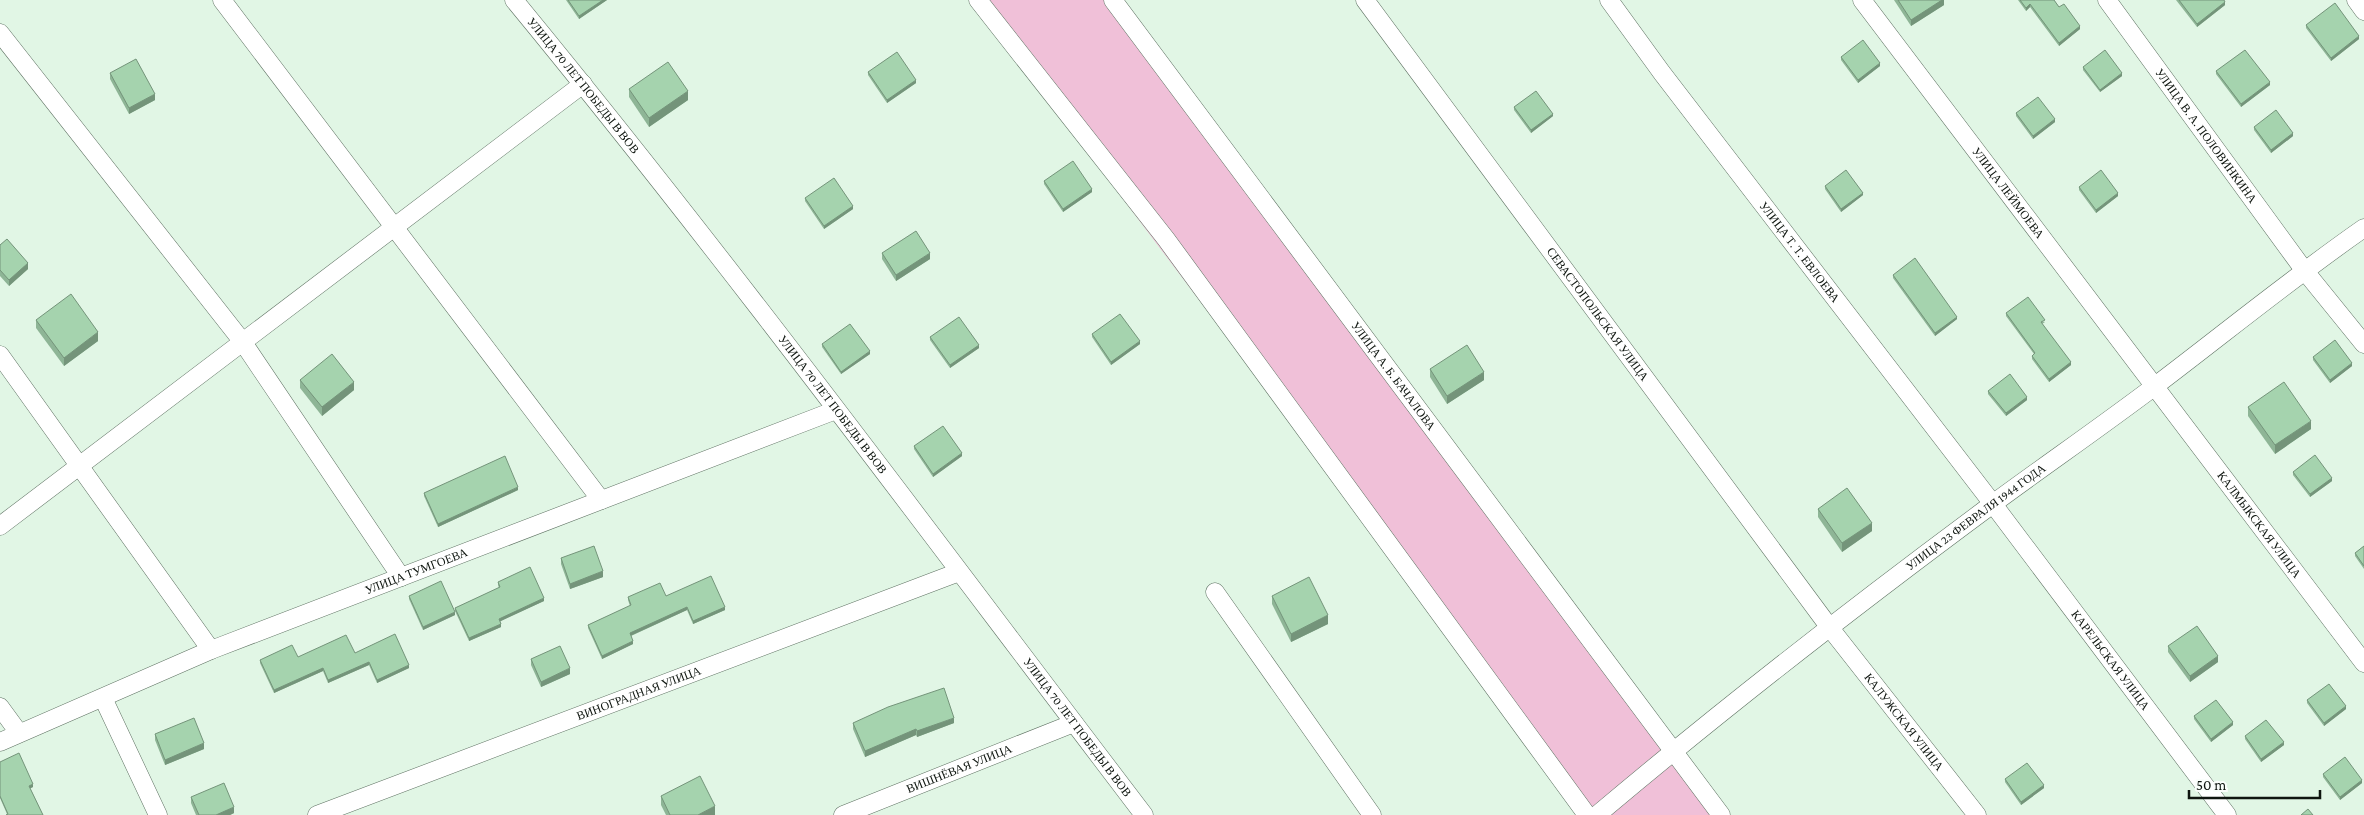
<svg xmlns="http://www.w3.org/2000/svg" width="2364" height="815" font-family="'Crimson Pro',serif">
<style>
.green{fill:#f0c0d8}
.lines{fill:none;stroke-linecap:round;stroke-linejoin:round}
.minor-casing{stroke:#5e7162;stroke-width:19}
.minor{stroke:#fff;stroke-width:18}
.wall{fill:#8eb596}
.shaded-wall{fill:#74947a}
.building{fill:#a5d3ae;stroke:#74947a}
.labels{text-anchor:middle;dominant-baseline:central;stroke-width:4;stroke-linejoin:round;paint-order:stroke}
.street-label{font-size:12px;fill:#0e150f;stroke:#fafefb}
</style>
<rect width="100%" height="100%" fill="#e1f6e5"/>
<polygon class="green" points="973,0 1113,0 1721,815 1587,815"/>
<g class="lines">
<g class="minor-casing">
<g id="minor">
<polyline points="222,0 601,500"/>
<path id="s1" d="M514,0C732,265 936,542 1144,815"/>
<polyline points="978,0 1166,239 1587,815"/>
<path id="s2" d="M1113,0L1721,815"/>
<path id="s3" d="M1365,0L1830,628L1977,815"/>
<path id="s4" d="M1609,0L1662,73L1993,504L2227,815"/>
<path id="s5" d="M1862,0L2364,663"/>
<path id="s6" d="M2107,0L2304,270L2364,344"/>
<polyline points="2356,0 2364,11"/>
<polyline points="0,33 242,341 401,577"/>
<polyline points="0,355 211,650"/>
<polyline points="0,526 583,84"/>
<polyline points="1215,592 1372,815"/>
<polyline points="103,698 158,815"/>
<polyline points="0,707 19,733"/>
<path id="s7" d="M0,742L211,650L836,410"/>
<path id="s8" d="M317,815L959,572"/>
<path id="s9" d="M843,815L1074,723"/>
<path id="s10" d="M1597,815C1725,707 1859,603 1994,503C2047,464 2102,426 2155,386C2225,333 2292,278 2364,228"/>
</g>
</g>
<use href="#minor" class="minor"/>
</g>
<g class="wall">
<polygon points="566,0 607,0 579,19"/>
<polygon points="1894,0 1944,0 1944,5 1911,26"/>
<polygon points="2018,0 2054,0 2059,7 2080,29 2059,46 2030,7 2026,11"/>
<polygon points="2176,0 2224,0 2225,5 2197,27"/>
<polygon points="2306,25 2359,39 2331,61 2306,28"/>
<polygon points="1841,57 1880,66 1858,83 1841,60"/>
<polygon points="2083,67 2122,76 2100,92 2083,70"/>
<polygon points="2216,71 2270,85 2241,107 2216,74"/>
<polygon points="868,72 916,83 887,103 868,75"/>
<polygon points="110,73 155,100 129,114 110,79"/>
<polygon points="629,89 688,100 649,127 629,97"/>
<polygon points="1514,107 1553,116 1531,133 1514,110"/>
<polygon points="2016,113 2055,122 2033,139 2016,116"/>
<polygon points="2254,127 2293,136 2271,153 2254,130"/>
<polygon points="1044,181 1092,192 1063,212 1044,184"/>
<polygon points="1825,186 1863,195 1841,212 1825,189"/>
<polygon points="2079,187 2118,196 2096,213 2079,190"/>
<polygon points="805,198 853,209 824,229 805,201"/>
<polygon points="0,245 28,269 9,286 0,276"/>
<polygon points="882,253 930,259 896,281 882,259"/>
<polygon points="1893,275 1957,319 1935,336 1893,278"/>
<polygon points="2006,313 2045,322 2042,324 2071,365 2049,382 2032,359 2032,356 2034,354 2006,316"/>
<polygon points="36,320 98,341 64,366 36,328"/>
<polygon points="1092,334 1140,344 1111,365 1092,337"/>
<polygon points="930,337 979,348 950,368 930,340"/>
<polygon points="822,344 870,354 841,374 822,347"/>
<polygon points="2313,357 2352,366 2330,383 2313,360"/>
<polygon points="1430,369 1484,380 1447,404 1430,377"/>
<polygon points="300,380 354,390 322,416 300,388"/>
<polygon points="1988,391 2027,400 2006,416 1988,394"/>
<polygon points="2248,407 2311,429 2275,454 2248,416"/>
<polygon points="914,446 962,456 933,477 914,449"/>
<polygon points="2293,472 2332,481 2310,497 2293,475"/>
<polygon points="518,490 438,527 424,496 424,493"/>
<polygon points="1818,509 1872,531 1842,552 1818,517"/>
<polygon points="2364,546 2364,569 2355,556 2355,553"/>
<polygon points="561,558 603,577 570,589 561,564"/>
<polygon points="498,582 544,601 500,621 501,627 469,641 455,611 455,608 499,588 498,585"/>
<polygon points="409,596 455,615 423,630 409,599"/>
<polygon points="666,596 725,610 693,624 687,610 631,636 633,644 602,659 588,628 588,625 630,606 628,600 628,597"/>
<polygon points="1272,596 1328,624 1291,642 1272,604"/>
<polygon points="2168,646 2218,662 2190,682 2168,652"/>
<polygon points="355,653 409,668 377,683 369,665 328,683 323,671 274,693 260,663 260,660"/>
<polygon points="531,659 570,674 541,687 531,665"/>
<polygon points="2307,700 2346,709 2324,726 2307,703"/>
<polygon points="2194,716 2233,725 2211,742 2194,719"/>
<polygon points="853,723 954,723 917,737 916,735 865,757 853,729"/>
<polygon points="155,734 204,749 165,765 155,740"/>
<polygon points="2245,736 2284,745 2261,762 2245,739"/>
<polygon points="0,762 33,787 30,788 43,815 7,814 0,798"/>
<polygon points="2323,774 2362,783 2340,800 2323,777"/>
<polygon points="2005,779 2044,788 2021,805 2005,782"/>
<polygon points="661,796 715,815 666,815 661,805"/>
<polygon points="191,797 234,813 230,815 196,815 191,803"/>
</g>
<g class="shaded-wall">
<polygon points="603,0 607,0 579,19 579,16"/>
<polygon points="1942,0 1944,0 1944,5 1911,26 1911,20"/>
<polygon points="2225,2 2225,5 2197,27 2197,24"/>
<polygon points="2030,4 2030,7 2026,11 2026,8"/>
<polygon points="2080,26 2080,29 2059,46 2059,43"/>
<polygon points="2359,36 2359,39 2331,61 2331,58"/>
<polygon points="1880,63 1880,66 1858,83 1858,80"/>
<polygon points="2122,73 2122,76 2100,92 2100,90"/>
<polygon points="916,80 916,83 887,103 887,100"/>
<polygon points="2270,82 2270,85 2241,107 2241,104"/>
<polygon points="688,91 688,100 649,127 649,118"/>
<polygon points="155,94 155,100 129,114 129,108"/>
<polygon points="1553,114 1553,116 1531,133 1531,130"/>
<polygon points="2055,119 2055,122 2033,139 2033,136"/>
<polygon points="2293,133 2293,136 2271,153 2271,150"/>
<polygon points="1092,189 1092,192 1063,212 1063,209"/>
<polygon points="1863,193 1863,195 1841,212 1841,209"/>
<polygon points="2118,193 2118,196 2096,213 2096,210"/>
<polygon points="853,206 853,209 824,229 824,226"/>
<polygon points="930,253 930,259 896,281 896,275"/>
<polygon points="28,263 28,269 9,286 9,280"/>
<polygon points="1957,317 1957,319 1935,336 1935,333"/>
<polygon points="98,332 98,341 64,366 64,358"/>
<polygon points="1140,341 1140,344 1111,365 1111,362"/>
<polygon points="979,345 979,348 950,368 950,365"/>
<polygon points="870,351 870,354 841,374 841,372"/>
<polygon points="2071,362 2071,365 2049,382 2049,379"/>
<polygon points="2352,363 2352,366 2330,383 2330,380"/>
<polygon points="1484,372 1484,380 1447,404 1447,396"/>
<polygon points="354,382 354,390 322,416 322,407"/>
<polygon points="2027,397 2027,400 2006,416 2006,413"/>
<polygon points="2311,421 2311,429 2275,454 2275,445"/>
<polygon points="962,453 962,456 933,477 933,474"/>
<polygon points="2332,478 2332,481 2310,497 2310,494"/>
<polygon points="518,487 518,490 438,527 438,524"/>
<polygon points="1872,523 1872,531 1842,552 1842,543"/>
<polygon points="603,571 603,577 570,589 570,584"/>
<polygon points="544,598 544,601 499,622 499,619"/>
<polygon points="687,607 687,610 630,636 630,633"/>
<polygon points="725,607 725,610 693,624 693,621"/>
<polygon points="455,612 455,615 423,630 423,627"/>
<polygon points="1328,615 1328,624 1291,642 1291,634"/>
<polygon points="501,624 501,627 469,641 469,638"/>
<polygon points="633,641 633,644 602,659 602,656"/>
<polygon points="2218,656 2218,662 2190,682 2190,676"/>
<polygon points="369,662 369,665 328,683 328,680"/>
<polygon points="409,665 409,668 377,683 377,680"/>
<polygon points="323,668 323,671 274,693 274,690"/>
<polygon points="570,668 570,674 541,687 541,682"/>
<polygon points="2346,706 2346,709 2324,726 2324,723"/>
<polygon points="954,718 954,723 917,737 917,731"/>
<polygon points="2233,722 2233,725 2211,742 2211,739"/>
<polygon points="916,729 916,735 865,757 865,751"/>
<polygon points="2284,742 2284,745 2261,762 2261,759"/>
<polygon points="204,743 204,749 165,765 165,760"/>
<polygon points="2362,780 2362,783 2340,800 2340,797"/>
<polygon points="33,784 33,787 29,789 29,786"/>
<polygon points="2044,785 2044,788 2021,805 2021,802"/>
<polygon points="715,806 715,815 698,815"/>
<polygon points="234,807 234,813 230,815 216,815"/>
</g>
<g class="building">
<polygon points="568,0 603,0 579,16"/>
<polygon points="1898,0 1942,0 1911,20"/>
<polygon points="2020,0 2054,0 2059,7 2064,4 2080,26 2059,43 2030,4 2026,8"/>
<polygon points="2179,0 2224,0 2225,2 2197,24"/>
<polygon points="2335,3 2359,36 2331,58 2306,25"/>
<polygon points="1863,40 1880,63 1858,80 1841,57"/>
<polygon points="2105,50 2122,73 2100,90 2083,67"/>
<polygon points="2245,50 2270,82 2241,104 2216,71"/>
<polygon points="897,52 916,80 887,100 868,72"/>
<polygon points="136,59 155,94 129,108 110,73"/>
<polygon points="668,62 688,91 649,118 629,89"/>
<polygon points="1536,91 1553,114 1531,130 1514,107"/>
<polygon points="2038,97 2055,119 2033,136 2016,113"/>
<polygon points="2276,110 2293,133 2271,150 2254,127"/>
<polygon points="1073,161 1092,189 1063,209 1044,181"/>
<polygon points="1846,170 1863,193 1841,209 1825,186"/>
<polygon points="2101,170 2118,193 2096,210 2079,187"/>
<polygon points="834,178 853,206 824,226 805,198"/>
<polygon points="916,231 930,253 896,275 882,253"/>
<polygon points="7,239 28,263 9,280 0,270 0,245"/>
<polygon points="1915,258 1957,317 1935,333 1893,275"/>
<polygon points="71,294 98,332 64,358 36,320"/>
<polygon points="2028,297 2045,320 2041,322 2071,362 2049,379 2032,356 2035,353 2006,313"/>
<polygon points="1120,314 1140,341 1111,362 1092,334"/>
<polygon points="959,317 979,345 950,365 930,337"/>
<polygon points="850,324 870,351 841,372 822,344"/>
<polygon points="2335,340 2352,363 2330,380 2313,357"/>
<polygon points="1467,345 1484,372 1447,396 1430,369"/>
<polygon points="332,354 354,382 322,407 300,380"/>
<polygon points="2010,374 2027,397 2006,413 1988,391"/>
<polygon points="2284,382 2311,421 2275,445 2248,407"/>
<polygon points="943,426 962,453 933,474 914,446"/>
<polygon points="2315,455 2332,478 2310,494 2293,472"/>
<polygon points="505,456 518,487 438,524 424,493"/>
<polygon points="1847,488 1872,523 1842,543 1818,509"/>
<polygon points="594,546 603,571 570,584 561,558"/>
<polygon points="2364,546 2364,566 2355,553"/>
<polygon points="530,567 544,598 499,619 501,624 469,638 455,608 500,587 498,582"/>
<polygon points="711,576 725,607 693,621 687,607 630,633 633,641 602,656 588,625 631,605 628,597 660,583 666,596"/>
<polygon points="1309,577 1328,615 1291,634 1272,596"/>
<polygon points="441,581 455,612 423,627 409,596"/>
<polygon points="2197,626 2218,656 2190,676 2168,646"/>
<polygon points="395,634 409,665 377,680 369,662 328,680 323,668 274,690 260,660 292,645 298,657 346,635 355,653"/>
<polygon points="560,646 570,668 541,682 531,659"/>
<polygon points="2329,684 2346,706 2324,723 2307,700"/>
<polygon points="944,688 954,718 917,731 916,729 865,751 853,723 888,707"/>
<polygon points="2216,700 2233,722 2211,739 2194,716"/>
<polygon points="194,718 204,743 165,760 155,734"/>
<polygon points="2266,720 2284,742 2261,759 2245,736"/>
<polygon points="19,753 33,784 29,786 43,815 6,815 8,814 0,796 0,762"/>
<polygon points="2345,757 2362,780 2340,797 2323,774"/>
<polygon points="2027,763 2044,785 2021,802 2005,779"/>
<polygon points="700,776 715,806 698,815 670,815 661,796"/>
<polygon points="224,783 234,807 216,815 199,815 191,797"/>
<polygon points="2308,809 2313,815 2301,815"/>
</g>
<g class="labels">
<g class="street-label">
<text stroke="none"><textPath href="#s1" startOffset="110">УЛИЦА 70 ЛЕТ ПОБЕДЫ В ВОВ</textPath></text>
<text stroke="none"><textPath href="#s6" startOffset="168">УЛИЦА В. А. ПОЛОВИНКИНА</textPath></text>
<text stroke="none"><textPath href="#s5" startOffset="242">УЛИЦА ЛЕЙМОЕВА</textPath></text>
<text stroke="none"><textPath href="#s4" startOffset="316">УЛИЦА Т. Т. ЕВЛОЕВА</textPath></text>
<text stroke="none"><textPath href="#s3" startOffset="391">СЕВАСТОПОЛЬСКАЯ УЛИЦА</textPath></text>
<text stroke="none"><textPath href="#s2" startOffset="469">УЛИЦА А. Б. БАЧАЛОВА</textPath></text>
<text stroke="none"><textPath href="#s1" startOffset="515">УЛИЦА 70 ЛЕТ ПОБЕДЫ В ВОВ</textPath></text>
<text stroke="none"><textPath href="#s10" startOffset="482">УЛИЦА 23 ФЕВРАЛЯ 1944 ГОДА</textPath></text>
<text stroke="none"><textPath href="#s5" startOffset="658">КАЛМЫКСКАЯ УЛИЦА</textPath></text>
<text stroke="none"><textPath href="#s7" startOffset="450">УЛИЦА ТУМГОЕВА</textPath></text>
<text stroke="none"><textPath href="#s4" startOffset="829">КАРЕЛЬСКАЯ УЛИЦА</textPath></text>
<text stroke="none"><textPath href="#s8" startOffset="344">ВИНОГРАДНАЯ УЛИЦА</textPath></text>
<text stroke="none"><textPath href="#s3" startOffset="901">КАЛУЖСКАЯ УЛИЦА</textPath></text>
<text stroke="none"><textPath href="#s1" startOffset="920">УЛИЦА 70 ЛЕТ ПОБЕДЫ В ВОВ</textPath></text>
<text stroke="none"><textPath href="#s9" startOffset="125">ВИШНЁВАЯ УЛИЦА</textPath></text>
</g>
</g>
<path d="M2189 790v8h131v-8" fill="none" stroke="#0e150f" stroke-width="2.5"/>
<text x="2196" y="790" font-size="15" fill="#0e150f" stroke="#fafefb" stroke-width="4" paint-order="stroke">50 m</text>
</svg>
